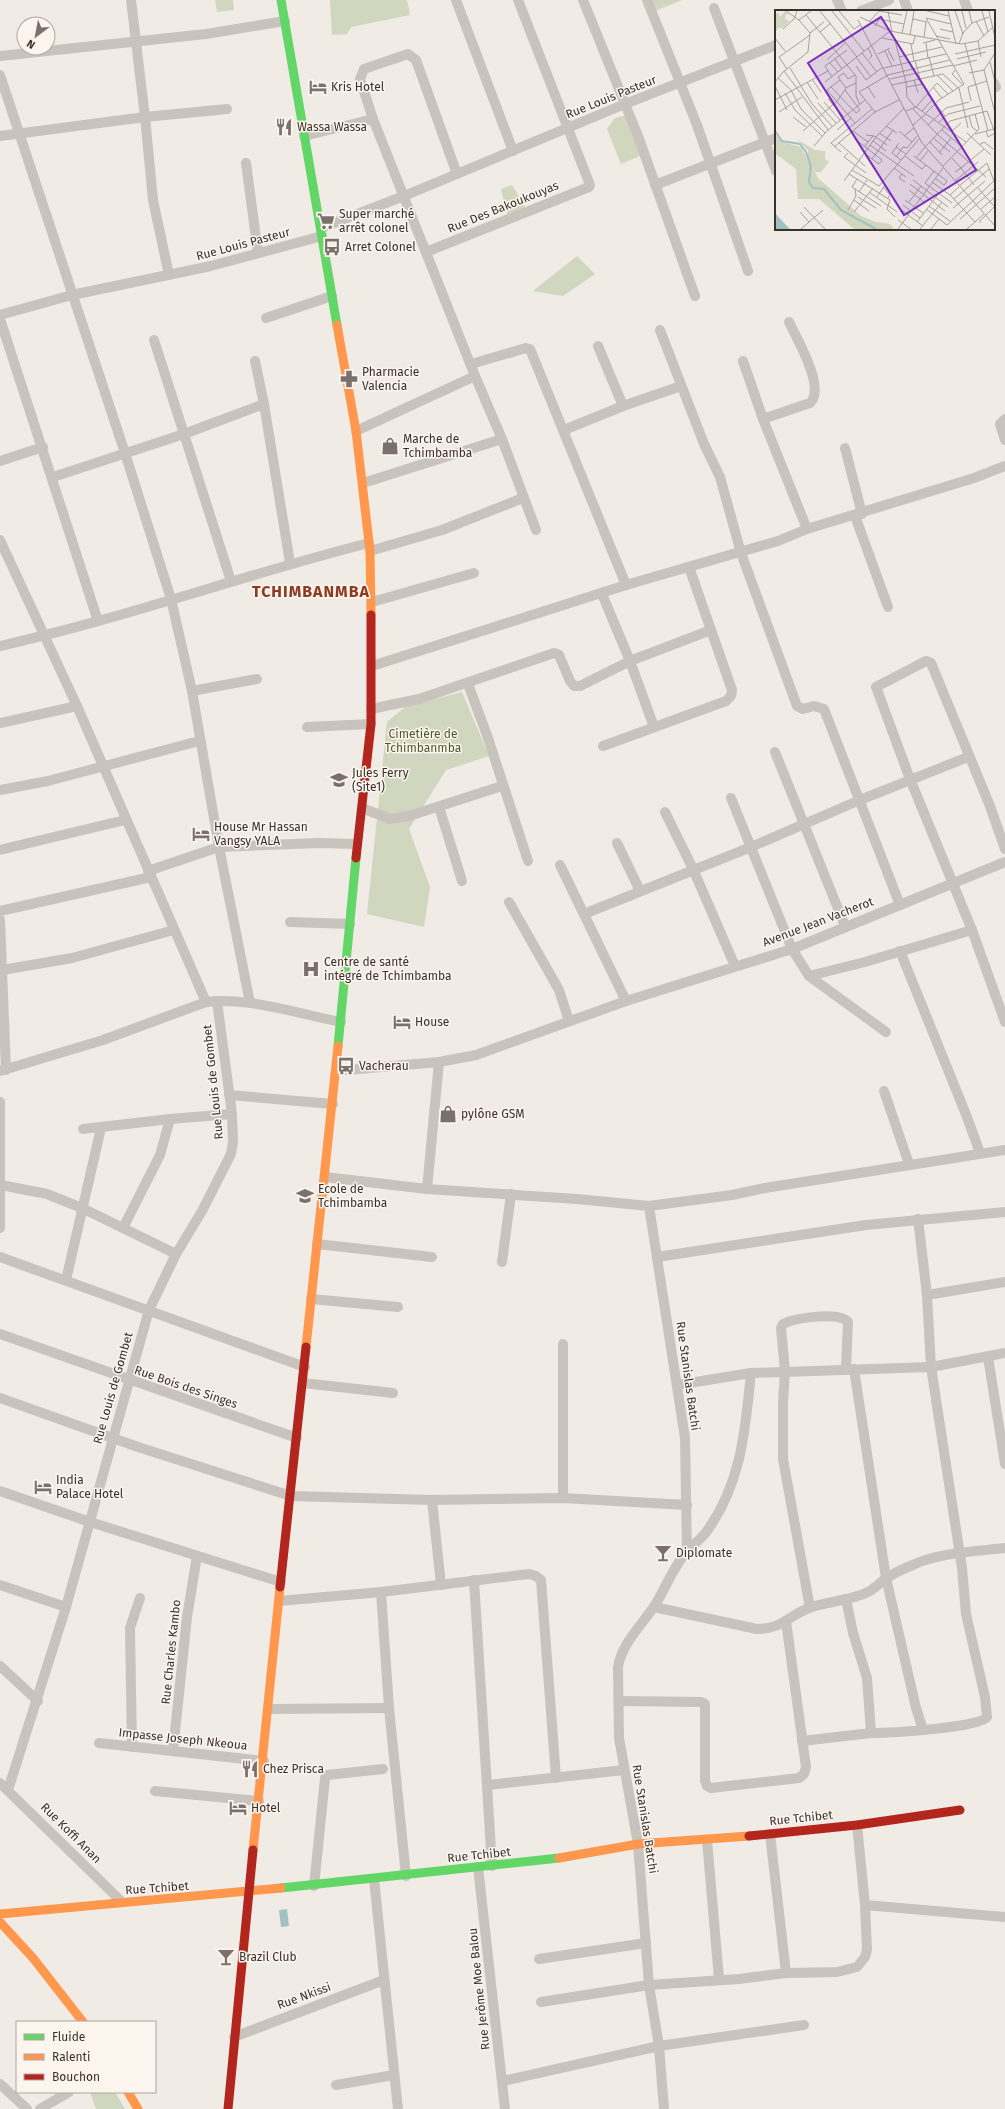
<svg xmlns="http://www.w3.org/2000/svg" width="1005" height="2109" font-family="'Fira Sans',sans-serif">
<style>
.green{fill:#d1d6bf}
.water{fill:#a1c2c1}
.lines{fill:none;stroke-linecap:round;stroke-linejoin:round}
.street{stroke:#c9c3be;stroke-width:10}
.fast{stroke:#63d668;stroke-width:9}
.slow{stroke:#ff974d;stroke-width:9}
.jam{stroke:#b3261e;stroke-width:9}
.labels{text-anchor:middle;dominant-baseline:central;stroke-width:3;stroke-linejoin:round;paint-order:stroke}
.poi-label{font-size:12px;fill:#3b302b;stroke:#fbf5ee;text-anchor:start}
.street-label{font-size:12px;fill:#3b302b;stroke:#fbf5ee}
.park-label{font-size:12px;fill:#4a5a2e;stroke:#fbf5ee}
.district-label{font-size:16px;font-weight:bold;letter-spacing:1px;fill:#8c3b22;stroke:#fbf5ee}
.inset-river{fill:none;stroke:#a1c2c1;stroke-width:2}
.inset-road{fill:none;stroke:#a8a09b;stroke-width:1}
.view{fill:#7b2cbf;fill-opacity:0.15;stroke:#7b2cbf;stroke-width:2}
.inset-edge{fill:none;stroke:#3b302b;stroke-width:2}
</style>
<rect width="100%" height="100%" fill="#f0ebe5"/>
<g class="green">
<polygon points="215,0 233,0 234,10 217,12"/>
<polygon points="330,0 407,0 410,15 351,27 347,34 332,35"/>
<polygon points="651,0 682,0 655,11"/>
<polygon points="627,115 642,155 621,164 607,129 615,118"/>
<polygon points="512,185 527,210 508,217 501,189"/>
<polygon points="577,256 595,274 563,296 533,291"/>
<polygon points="462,692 489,756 446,770 409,829 430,887 424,927 367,914 387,722 405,707"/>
<polygon points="90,2092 115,2092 125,2109 96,2109"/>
</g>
<polygon class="water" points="287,1909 289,1926 281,1927 279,1910"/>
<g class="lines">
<g class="street">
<polyline points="131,0 145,117 227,109"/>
<polyline points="456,0 513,151"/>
<polyline points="583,0 638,136 695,296"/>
<polyline points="647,0 697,125 748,271"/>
<polyline points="837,0 842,11"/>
<polyline points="904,0 908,11"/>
<polyline points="964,0 968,11"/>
<polyline points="714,8 776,171"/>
<polyline points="861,11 889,0"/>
<polyline points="0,56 206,34 285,21"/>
<polyline points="0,75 125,453 171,599 192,691 219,847 250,1003"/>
<polyline points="994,83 996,87"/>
<polyline points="0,136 145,117 153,200 169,275"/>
<polyline points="304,136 373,119"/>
<polyline points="246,163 258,253"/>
<polyline points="457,174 416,60 408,54 364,69 360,79 373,119 475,376 502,439 536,530"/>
<polyline points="655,185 776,138"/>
<polyline points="321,228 404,196 625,104 776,45"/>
<polyline points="426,252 589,187 590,185 518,0"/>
<polyline points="0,315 72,295 211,266 322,236"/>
<polyline points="266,318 332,296"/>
<polyline points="0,319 98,621"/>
<polyline points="660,330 704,444 720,477 741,553 797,706 803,709 814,706 824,709 900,905"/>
<polyline points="154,340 231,581"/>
<polyline points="598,346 623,406"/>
<polyline points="255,361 264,404 290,563"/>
<polyline points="743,361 763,419 807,529"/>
<polyline points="471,364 526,348 530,349 626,585"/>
<path d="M763,419L810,403C826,388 797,339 789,322"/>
<polyline points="1005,419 1000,424 1005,440"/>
<polyline points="564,430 623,406 681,386"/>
<polyline points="356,431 475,376"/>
<polyline points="845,448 862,514"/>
<polyline points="0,461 43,447"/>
<polyline points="53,477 184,434 264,404"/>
<polyline points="363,483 502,439"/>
<polyline points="855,516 888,607"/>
<polyline points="0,540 77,706 206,1002"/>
<polyline points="370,551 442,530 523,498"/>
<polyline points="602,594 630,661 654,727"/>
<polyline points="372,602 474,573"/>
<path d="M0,646C125,618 246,574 369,543"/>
<polyline points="372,666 626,585 778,541 807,529 974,478 1005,466"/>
<polyline points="468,684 488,738 528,861"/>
<polyline points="192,691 257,679"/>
<polyline points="371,709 419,699 554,653 559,655 570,681 574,686 580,686 630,661 711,630"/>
<polyline points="0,723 77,706"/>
<polyline points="307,727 371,724"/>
<polyline points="603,746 726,701 731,696 732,690 689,567"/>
<polyline points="775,752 845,926"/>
<polyline points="0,790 48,781 199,741"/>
<polyline points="731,798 792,949 809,976 886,1032"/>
<polyline points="439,807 462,881"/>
<polyline points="362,808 390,819 409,816 502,786"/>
<polyline points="665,812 693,869 735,966"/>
<polyline points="617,843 640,891"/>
<polyline points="1005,849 990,806 931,663 926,661 876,687 910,779 972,930 1005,1022"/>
<polyline points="0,850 125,820"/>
<polyline points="560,865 626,1001"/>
<polyline points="148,871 219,847 319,843 357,844"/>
<polyline points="509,902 559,990 569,1021"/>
<polyline points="0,911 151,877"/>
<polyline points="584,914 751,847 860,800 968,757"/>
<polyline points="0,920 6,1070"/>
<polyline points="290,922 350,924"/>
<polyline points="900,951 967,1117 980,1153"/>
<polyline points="2,970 72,958 174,930"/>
<polyline points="809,976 865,962 972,930"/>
<path d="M0,1071L103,1040L206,1002C249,997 299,1014 341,1022"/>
<polyline points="336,1071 439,1062 476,1055 626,1001 792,949 1005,862"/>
<polyline points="884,1091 909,1164"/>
<polyline points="229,1095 333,1104"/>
<polyline points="0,1102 0,1228"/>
<polyline points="83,1129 170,1119 232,1114"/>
<polyline points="325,1177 427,1189 577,1199 649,1206 732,1195 765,1188 1005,1150"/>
<polyline points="1,1185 47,1194 82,1208 176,1254"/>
<polyline points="427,1189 439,1062"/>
<polyline points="649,1206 685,1438 687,1551"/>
<polyline points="123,1228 160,1155 170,1119"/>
<polyline points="317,1244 432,1257"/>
<polyline points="0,1257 305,1367"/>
<polyline points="657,1257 866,1225 1005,1212"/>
<polyline points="502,1262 511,1194"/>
<polyline points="66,1280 101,1128"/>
<polyline points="927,1295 1005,1282"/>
<polyline points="311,1299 398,1307"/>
<polyline points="0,1334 297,1438"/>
<polyline points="988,1357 1005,1464"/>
<polyline points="854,1369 886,1578 916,1708 923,1730"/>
<polyline points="303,1383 393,1393"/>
<polyline points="677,1385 751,1373 931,1367 1005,1353"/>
<polyline points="0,1398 138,1447 291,1496 432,1500 563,1498 687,1505"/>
<polyline points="0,1491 90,1522 281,1582"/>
<polyline points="563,1498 563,1344"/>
<polyline points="432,1500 441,1585"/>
<polyline points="474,1580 492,1866"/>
<polyline points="0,1585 66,1607"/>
<polyline points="381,1592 389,1708 406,1876"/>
<polyline points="846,1599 853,1633 867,1678 871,1733"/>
<polyline points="279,1601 381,1592 529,1574 536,1576 541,1580 556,1778"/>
<path d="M654,1607L757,1629C782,1629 788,1616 809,1608C828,1601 850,1601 868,1592C874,1589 880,1583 885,1579C894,1573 905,1568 915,1564C938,1553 979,1551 1005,1548"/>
<path d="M810,1608L783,1459V1402L785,1371L781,1328L783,1324C795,1318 839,1311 848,1322L846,1368"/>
<polyline points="0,1666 38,1701"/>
<polyline points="619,1701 701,1702 705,1704 705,1781 707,1786 711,1788 799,1778 804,1774 806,1767 786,1621"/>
<polyline points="269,1709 389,1708"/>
<path d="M802,1741L871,1733C888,1733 979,1728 987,1717L985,1697L966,1614L962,1568L931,1367L927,1295L918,1219"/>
<polyline points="99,1743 264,1761"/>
<polyline points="132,1747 130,1628 140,1598"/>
<polyline points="173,1751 187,1617 197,1556"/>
<polyline points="0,1783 122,1902"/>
<polyline points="488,1785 624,1770"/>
<polyline points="8,1790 66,1607 149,1310 176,1254 202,1211 231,1154 233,1142 232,1114 217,1001"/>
<polyline points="155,1791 259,1801"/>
<polyline points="770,1834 786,1973"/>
<polyline points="707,1840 719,1979"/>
<polyline points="478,1867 505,2109"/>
<polyline points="374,1879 398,2109"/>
<polyline points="314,1886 325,1778 327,1775 383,1769"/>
<polyline points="865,1905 1005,1917"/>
<polyline points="539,1959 646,1943"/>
<polyline points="541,2002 649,1985 739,1979 786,1973 837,1972 857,1967 865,1957 867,1950 865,1905 857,1825"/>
<polyline points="234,2037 384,1980"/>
<polyline points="503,2081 659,2046 804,2025"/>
<polyline points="0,2084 27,2109"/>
<polyline points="336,2085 394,2075"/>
<polyline points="40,2109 69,2092"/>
<path d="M664,2109L659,2046L649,1985L638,1844L619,1738L618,1667C622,1643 642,1625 655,1605C665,1589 675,1564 687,1551C694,1544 701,1539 707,1531C742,1482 745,1430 751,1373"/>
</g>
<g class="fast">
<polyline points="281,0 337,325"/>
<polyline points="338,1046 356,858"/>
<polyline points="281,1888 559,1858"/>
</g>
<g class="slow">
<polyline points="337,325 356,431 370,551 371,615"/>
<polyline points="306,1347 338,1046"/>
<polyline points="253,1850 280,1587"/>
<polyline points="559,1858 638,1844 749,1836"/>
<polyline points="0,1914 281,1888"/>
<polyline points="0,1922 33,1958 83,2022"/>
<polyline points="128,2092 138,2109"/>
</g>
<g class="jam">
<polyline points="356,858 371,724 371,615"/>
<polyline points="280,1587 306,1347"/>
<polyline points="749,1836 857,1825 960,1810"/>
<polyline points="228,2109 253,1850"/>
</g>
</g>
<defs>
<g id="hotel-bare" transform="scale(1.38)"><path d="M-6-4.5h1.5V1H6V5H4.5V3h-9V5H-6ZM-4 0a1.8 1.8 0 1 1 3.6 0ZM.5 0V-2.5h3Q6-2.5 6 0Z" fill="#7a716c" stroke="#fbf5ee" stroke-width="2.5" paint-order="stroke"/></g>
<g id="restaurant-bare" transform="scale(1.38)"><path d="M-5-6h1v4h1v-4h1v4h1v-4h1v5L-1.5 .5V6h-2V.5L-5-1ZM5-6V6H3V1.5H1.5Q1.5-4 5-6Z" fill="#7a716c" stroke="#fbf5ee" stroke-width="2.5" paint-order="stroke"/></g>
<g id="supermarket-bare" transform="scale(1.38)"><path d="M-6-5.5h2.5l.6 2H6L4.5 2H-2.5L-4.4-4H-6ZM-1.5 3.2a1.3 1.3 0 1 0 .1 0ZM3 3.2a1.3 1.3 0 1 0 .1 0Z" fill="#7a716c" stroke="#fbf5ee" stroke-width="2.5" paint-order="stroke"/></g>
<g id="bus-bare" transform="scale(1.38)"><path d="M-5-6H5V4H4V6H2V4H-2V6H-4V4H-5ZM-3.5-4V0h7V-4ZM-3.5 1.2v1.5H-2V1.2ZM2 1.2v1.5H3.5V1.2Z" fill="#7a716c" stroke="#fbf5ee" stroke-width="2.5" paint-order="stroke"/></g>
<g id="pharmacy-bare" transform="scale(1.38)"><path d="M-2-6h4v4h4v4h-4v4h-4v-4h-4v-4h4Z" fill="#7a716c" stroke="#fbf5ee" stroke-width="2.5" paint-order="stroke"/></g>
<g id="shop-bare" transform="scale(1.38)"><path d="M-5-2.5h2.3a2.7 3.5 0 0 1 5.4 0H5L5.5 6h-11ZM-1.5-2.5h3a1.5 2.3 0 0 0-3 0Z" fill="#7a716c" stroke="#fbf5ee" stroke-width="2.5" paint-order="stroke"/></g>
<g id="school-bare" transform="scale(1.38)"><path d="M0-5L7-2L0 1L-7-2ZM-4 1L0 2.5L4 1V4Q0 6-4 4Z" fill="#7a716c" stroke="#fbf5ee" stroke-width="2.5" paint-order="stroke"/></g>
<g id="hospital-bare" transform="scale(1.38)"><path d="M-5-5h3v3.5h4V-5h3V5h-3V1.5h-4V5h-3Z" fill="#7a716c" stroke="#fbf5ee" stroke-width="2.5" paint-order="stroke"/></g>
<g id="bar-bare" transform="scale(1.38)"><path d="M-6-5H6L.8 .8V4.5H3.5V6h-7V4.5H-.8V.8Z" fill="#7a716c" stroke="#fbf5ee" stroke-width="2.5" paint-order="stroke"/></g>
</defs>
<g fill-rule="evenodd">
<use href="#hotel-bare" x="318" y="87"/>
<use href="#restaurant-bare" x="284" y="127"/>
<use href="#supermarket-bare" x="326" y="221"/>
<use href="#bus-bare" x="332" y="247"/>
<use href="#pharmacy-bare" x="349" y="379"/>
<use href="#shop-bare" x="390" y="446"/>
<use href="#school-bare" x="339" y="780"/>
<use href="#hotel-bare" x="201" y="834"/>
<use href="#hospital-bare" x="311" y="969"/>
<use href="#hotel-bare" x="402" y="1022"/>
<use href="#bus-bare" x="346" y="1066"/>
<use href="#shop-bare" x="448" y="1114"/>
<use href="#school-bare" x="305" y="1196"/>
<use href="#hotel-bare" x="43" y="1487"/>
<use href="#bar-bare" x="663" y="1553"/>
<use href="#restaurant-bare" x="250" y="1769"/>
<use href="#hotel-bare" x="238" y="1808"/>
<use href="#bar-bare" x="226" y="1957"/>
</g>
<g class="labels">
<g class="poi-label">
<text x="331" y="87">Kris Hotel</text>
<text x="297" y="127">Wassa Wassa</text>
<text x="339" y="214">Super marché<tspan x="339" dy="14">arrêt colonel</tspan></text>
<text x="345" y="247">Arret Colonel</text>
<text x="362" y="372">Pharmacie<tspan x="362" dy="14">Valencia</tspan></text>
<text x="403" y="439">Marche de<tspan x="403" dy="14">Tchimbamba</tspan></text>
<text x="352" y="773">Jules Ferry<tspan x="352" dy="14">(Site1)</tspan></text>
<text x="214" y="827">House Mr Hassan<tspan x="214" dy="14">Vangsy YALA</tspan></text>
<text x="324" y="962">Centre de santé<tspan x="324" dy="14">intégré de Tchimbamba</tspan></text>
<text x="415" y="1022">House</text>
<text x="359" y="1066">Vacherau</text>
<text x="461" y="1114">pylône GSM</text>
<text x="318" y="1189">Ecole de<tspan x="318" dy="14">Tchimbamba</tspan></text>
<text x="56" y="1480">India<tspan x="56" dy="14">Palace Hotel</tspan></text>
<text x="676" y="1553">Diplomate</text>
<text x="263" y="1769">Chez Prisca</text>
<text x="251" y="1808">Hotel</text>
<text x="239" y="1957">Brazil Club</text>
</g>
<g class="street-label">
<text transform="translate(611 97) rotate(-22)">Rue Louis Pasteur</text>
<text transform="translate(503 207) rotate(-22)">Rue Des Bakoukouyas</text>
<text transform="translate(243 244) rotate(-15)">Rue Louis Pasteur</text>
<text transform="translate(818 922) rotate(-21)">Avenue Jean Vacherot</text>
<text transform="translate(213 1082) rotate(-96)">Rue Louis de Gombet</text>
<text transform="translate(688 1376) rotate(82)">Rue Stanislas Batchi</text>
<text transform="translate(186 1387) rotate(19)">Rue Bois des Singes</text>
<text transform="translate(113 1388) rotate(-74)">Rue Louis de Gombet</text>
<text transform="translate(171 1652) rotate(-84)">Rue Charles Kambo</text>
<text transform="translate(183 1739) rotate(6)">Impasse Joseph Nkeoua</text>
<text transform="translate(801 1818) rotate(-6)">Rue Tchibet</text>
<text transform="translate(645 1819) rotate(81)">Rue Stanislas Batchi</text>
<text transform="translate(71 1833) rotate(45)">Rue Koffi Anan</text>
<text transform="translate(479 1855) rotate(-6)">Rue Tchibet</text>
<text transform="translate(157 1888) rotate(-4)">Rue Tchibet</text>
<text transform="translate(479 1989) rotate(-96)">Rue Jerôme Moe Balou</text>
<text transform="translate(304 1996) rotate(-20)">Rue Nkissi</text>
</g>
<g class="park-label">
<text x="423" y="734">Cimetière de<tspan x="423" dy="14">Tchimbanmba</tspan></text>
</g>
<g class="district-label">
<text x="311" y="591">TCHIMBANMBA</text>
</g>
</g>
<g transform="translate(775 10)">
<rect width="220" height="220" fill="#f0ebe5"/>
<path d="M10,1L14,5L11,4L10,9L14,11L17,8L8,18H3L0,23V3H4L5,7ZM0,124L7,132L26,137L43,168L86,206L101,212L115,214L119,219H79L44,189H23L21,159L0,143ZM23,130L40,140L50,141V149L54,152L46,162H40L33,147V140Z" fill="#d1d6bf"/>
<path d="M0,203L9,213L15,219H0Z" fill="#a1c2c1"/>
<path class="inset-river" d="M0,121L7,131L25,134L31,142L36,156L34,172L38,178L49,179L66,200L101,219"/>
<path class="inset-road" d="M45,1L82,47M57,1L89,41M64,1L79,19L85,15M113,1L117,22M152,1L174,6M173,1L181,34M180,1L188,24M187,1L191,18M194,1L197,13M207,1L213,22M214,1L220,28M31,5L81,66V86L85,95M85,7L115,21L186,34L203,31L217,18M151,8L189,74L164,90L151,103M151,8L176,14M138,9L152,12M24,10L36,1M83,10L147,133L220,216M201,11L209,26M94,12L104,1L127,5M100,16L104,9L129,14M8,19L19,9L22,1M165,19L178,22M45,22L56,13M35,23L49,12M127,23L132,1M135,25L139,1M161,26L175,29M149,27L151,12M0,28L10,41M107,28L138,34L140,26M120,31L131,72L132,87L140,97M203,31L206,47M148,33L160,30M151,33L153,48M136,34L139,51M184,34L188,23L197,13L214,7M190,34L213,121M93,38L97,46L94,49M113,40L119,51M110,41L117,56M87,43L102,62M220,43L209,60L220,103M103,44L115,38M180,44L220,35M81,47L96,67M124,47L167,37M154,47L159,66M60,49L67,59M182,49L211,42M52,50L71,32M140,50L145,69L153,82M215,52L220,72M55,53L63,62M81,56L91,70L108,57M178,56L202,50M15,58L37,94L57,116M109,58L171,44M12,59L4,47L35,25M180,60L177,64L188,75M9,61L53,120M194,63L209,60M162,65L178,81M57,67L50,56L72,40M3,68L16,80L26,99L50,123M37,69L46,82M115,69L178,55M65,70L52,80L80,113M139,70L143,83M0,72L8,62L33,42L35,23L24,10L11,1M32,72L43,89M50,72L115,21M117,75L168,64L183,78M0,76L12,100M56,77L78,100M93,77L100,88M132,77L148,74M158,77L167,88M71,78L63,67L69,63L73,69L80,65M184,78L193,118M70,80L85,100L81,103L78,99M84,82L113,65L175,50M84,82L100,102M10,83L20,100L47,126M152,83L170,106M53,89L68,106M0,90L53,61M196,91L193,77L212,71M49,92L65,110M43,93L61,113M141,97L191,132M138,99L162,124L211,167M131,101L141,97L162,73L173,84M147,101L157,90M4,102L27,87M194,106L197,117L202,121M18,107L31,117M164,112L173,104L205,96M138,115L151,104M153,115L171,98L194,92M111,116L122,123M166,119L187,137M62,120L76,108M28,121L62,91L72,77L81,73M78,121L93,132M124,121L137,132M177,121L186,113M104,123L116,131M192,123L216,145M200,124L219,119M91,125L99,126L112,135M129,126L139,118M158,128L175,142M80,129L107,150L104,154L89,143M98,131L111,141M155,132L167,145M64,133L90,156M124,133L117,143L126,150M95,135L139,166M204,135L209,132L218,139M39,136L52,121L90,90M59,137L100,102L124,90M89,137L98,126M121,137L131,144M150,137L175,111L212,101L220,123L213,127L211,121M66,142L56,133L97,99M73,143L69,147L91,163M164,143L176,128M130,146L147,159L151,155M139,146L172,171L169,175L160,168M121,147L128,137L132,138L142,126M141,148L150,137M177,148L186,158L209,139M97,149L118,120M145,151L153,141M168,156L204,119L200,104M119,158L131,167M77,160L104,176L144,129M159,161L150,173L177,193M180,162L186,158L199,175M74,164L115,190L112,199L120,207M127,164L124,168L130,172M82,169L77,177L106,196M138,170L173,197M69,171L101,127L129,98M180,171L203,152M157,172L175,185L200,212M135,174L170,201M184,176L212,153L219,171M108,177L115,185L113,188M202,177L219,196M134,180L149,192M84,182L92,170M94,182L122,202M175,185L184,177M83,187L101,198M102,187L110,175L107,172M179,189L214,159M79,190L94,201M130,190L148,203M134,192L146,176M128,195L145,208M154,196L175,211M29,197L50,219M178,198L210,171M125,199L148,216M151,199L172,215L220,170M206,199L220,187M73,200L81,186L80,179M25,202L34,212M79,202L98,178M185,209L220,178M123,210L136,219M142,212L164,183M205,213V211L220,196M26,219L48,200M123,219L168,158M145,219L167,192M156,219L164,209M192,219L209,204"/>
<path class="view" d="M106,7L201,160L129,205L33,53Z"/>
<rect width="220" height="220" class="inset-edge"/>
</g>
<rect x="16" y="2021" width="140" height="72" fill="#fbf5ee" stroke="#aea6a0"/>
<rect x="24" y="2034" width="20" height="6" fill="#63d668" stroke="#aea6a0"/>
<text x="52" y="2041" font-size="12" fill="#3b302b">Fluide</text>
<rect x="24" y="2054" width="20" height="6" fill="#ff974d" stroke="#aea6a0"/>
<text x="52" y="2061" font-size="12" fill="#3b302b">Ralenti</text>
<rect x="24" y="2074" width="20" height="6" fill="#b3261e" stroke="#aea6a0"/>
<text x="52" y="2081" font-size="12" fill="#3b302b">Bouchon</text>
<g transform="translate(36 36) rotate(212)"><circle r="19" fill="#fbf5ee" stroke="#aea6a0"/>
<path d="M0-3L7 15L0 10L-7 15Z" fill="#7a716c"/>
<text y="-6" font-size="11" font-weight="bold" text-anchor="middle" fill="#3b302b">N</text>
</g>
</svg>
